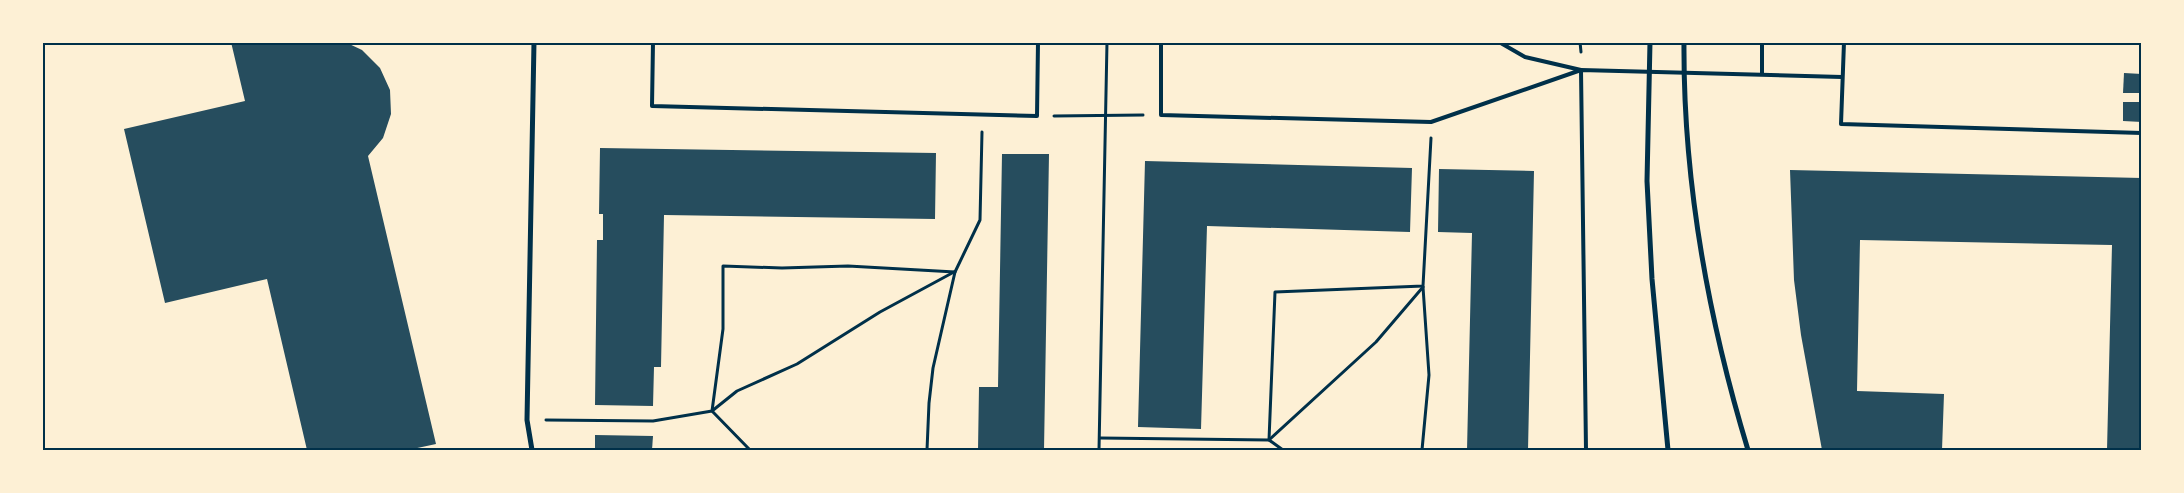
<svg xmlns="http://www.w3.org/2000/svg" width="2184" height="493" font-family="'PT Sans Narrow',sans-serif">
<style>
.building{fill:#264d5e}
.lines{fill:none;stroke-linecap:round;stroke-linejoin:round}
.path{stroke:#003049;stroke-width:3}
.service{stroke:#003049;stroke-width:4}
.minor{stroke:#003049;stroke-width:5}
.neatline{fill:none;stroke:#003049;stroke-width:2}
</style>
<rect width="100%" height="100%" fill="#fdf0d5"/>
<g class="building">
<polygon points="231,42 345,42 362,50 380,68 390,90 391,114 383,138 368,156 436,444 408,450 307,450 267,279 165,303 124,129 245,101"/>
<polygon points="2124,73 2142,74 2142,93 2123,93"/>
<polygon points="2123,102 2142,102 2142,122 2123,121"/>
<polygon points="600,148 936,153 935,219 664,215 661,367 654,367 653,406 595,405 597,240 603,240 603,214 599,214"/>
<polygon points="1002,154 1049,154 1044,450 978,450 979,387 998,387"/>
<polygon points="1145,161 1412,168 1410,232 1207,226 1201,429 1138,427"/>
<polygon points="1439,169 1534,171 1528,450 1467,450 1472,233 1438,232"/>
<polygon points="1790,170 2142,178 2142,450 2107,450 2112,245 1860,240 1857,391 1944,394 1942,450 1822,450 1801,335 1794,280"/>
<polygon points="595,435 653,436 652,450 595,450"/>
</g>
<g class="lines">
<g class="path">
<polyline points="1580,42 1581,52"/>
<polyline points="1054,116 1143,115"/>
<polyline points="546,420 653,421 712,411 723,329 723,266 782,268 848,266 955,272 980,220 982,132"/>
<polyline points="1100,438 1269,440 1275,292 1423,286 1431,138"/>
<polyline points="750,450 712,411 737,391 797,364 880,312 954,272"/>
<polyline points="927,450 929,403 933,368 955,272"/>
<polyline points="1099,450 1107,42"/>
<polyline points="1283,450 1269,440 1376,342 1423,287"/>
<polyline points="1422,450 1429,375 1423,287"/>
</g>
<g class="service">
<polyline points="653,42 652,106 1037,116 1038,42"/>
<polyline points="1161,42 1161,115 1431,122 1581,70 1525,57 1499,42"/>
<polyline points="1844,42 1841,124 2142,133"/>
<polyline points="1762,73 1762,42"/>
<polyline points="1586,450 1581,70 1842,77"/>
</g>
<g class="minor">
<polyline points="1650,42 1647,181 1652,279 1668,450"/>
<path d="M1684,42C1683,181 1708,318 1748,450"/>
<polyline points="532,450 527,420 534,42"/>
</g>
</g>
<rect width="2184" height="493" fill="none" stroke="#fdf0d5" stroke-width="88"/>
<rect x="44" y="44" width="2096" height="405" class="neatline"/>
</svg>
